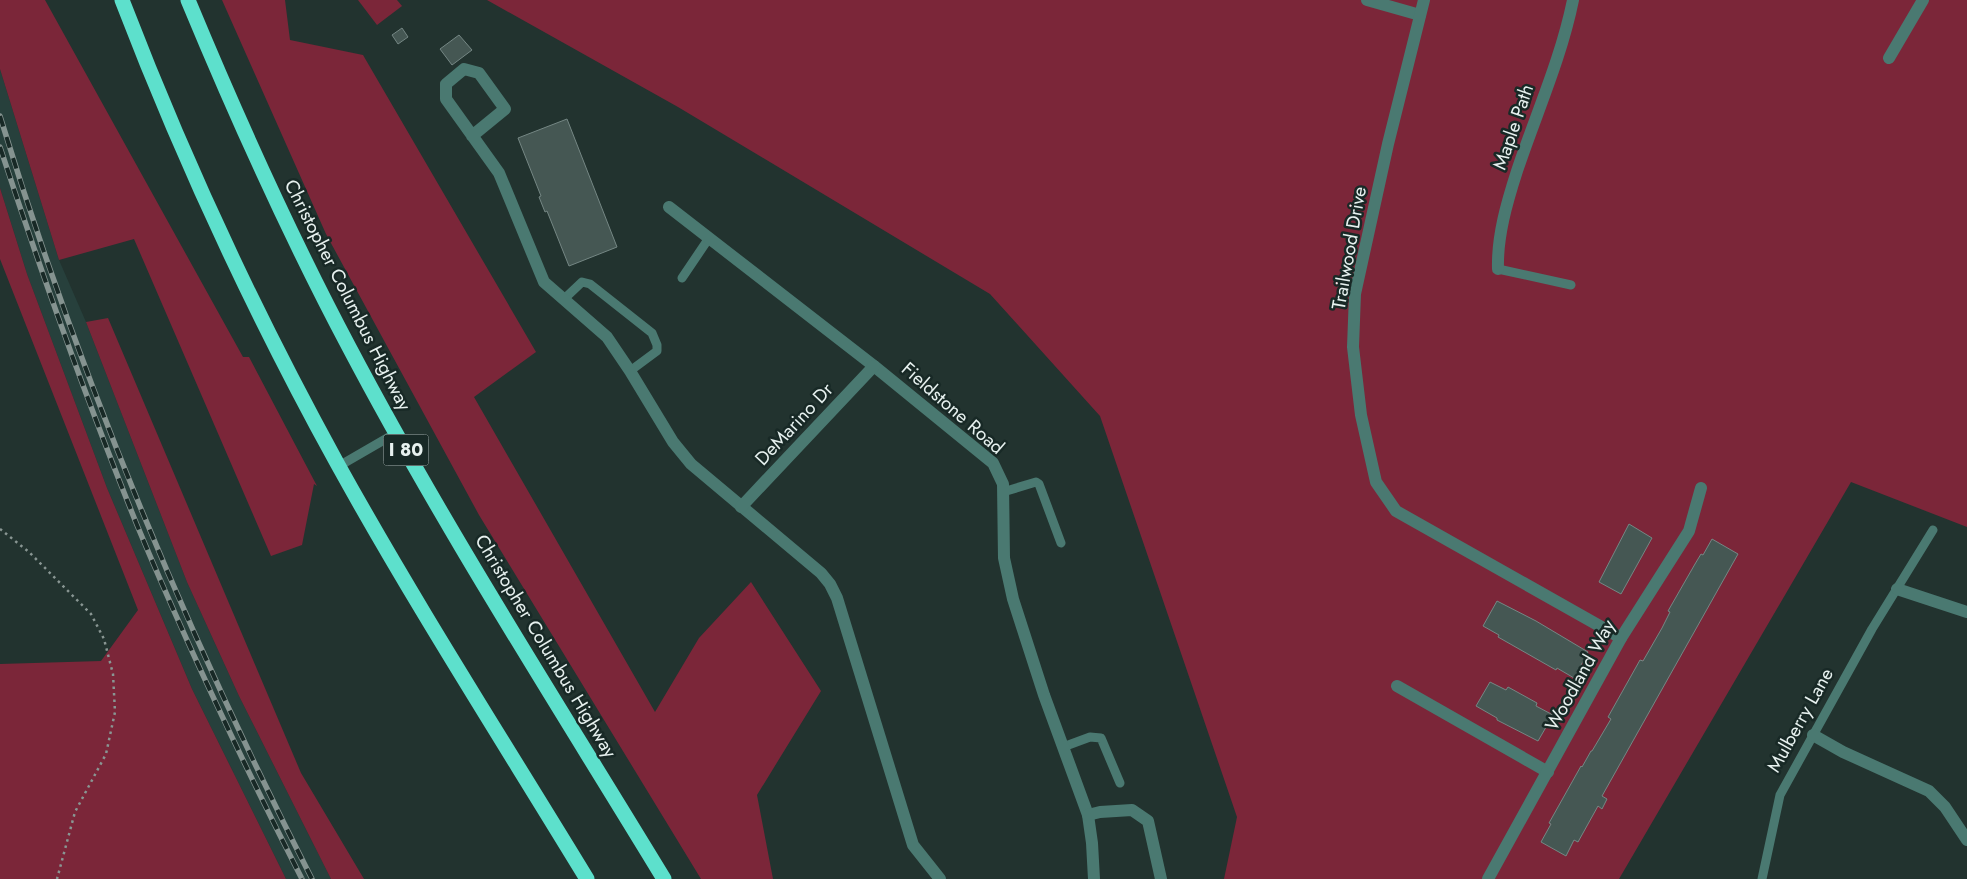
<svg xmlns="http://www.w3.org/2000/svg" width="1967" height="879" font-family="Jost,sans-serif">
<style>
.built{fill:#27403c}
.green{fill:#7b2639}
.building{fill:#455753;stroke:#758784}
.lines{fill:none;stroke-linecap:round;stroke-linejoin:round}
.path{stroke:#899693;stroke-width:2.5;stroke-dasharray:2.5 4;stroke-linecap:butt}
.service{stroke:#4a7971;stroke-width:9}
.minor{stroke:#4a7971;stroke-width:12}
.motorway{stroke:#5de0cc;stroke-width:15}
.rail-casing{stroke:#859390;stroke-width:5.5}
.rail{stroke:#182926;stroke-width:4;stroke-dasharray:11;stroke-linecap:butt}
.labels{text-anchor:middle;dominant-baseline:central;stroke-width:5;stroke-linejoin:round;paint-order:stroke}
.shield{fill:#182926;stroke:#a9b5b3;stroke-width:1}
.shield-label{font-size:18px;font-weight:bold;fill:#e7f1ef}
.street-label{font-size:19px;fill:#e7f1ef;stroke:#182926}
</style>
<rect width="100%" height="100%" fill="#22332f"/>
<polygon class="built" points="0,69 59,260 86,322 187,582 239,696 331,879 286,879 192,689 107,488 27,274 0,188"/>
<g class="green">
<polygon points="0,0 45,0 243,357 249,357 317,486 314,484 302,545 271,556 134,239 59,260 0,69"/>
<polygon points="222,0 285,0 290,40 363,55 536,352 474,397 655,712 699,638 751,582 821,691 757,795 773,879 701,879 479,515 326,234"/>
<polygon points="358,0 397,0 402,6 377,25"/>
<polygon points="487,0 1967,0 1967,527 1851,482 1619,879 1224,879 1237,817 1100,416 990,294 678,107"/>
<polygon points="0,188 27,274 107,488 192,689 286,879 0,879 0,664 101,661 138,610 0,259"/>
<polygon points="108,318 301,773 364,879 331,879 239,696 187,582 86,322"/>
</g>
<g class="building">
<polygon points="402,28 408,37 398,44 392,35"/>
<polygon points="459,35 472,50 452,65 440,49"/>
<polygon points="567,119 617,247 569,266 547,211 545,212 539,197 541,196 518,138"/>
<polygon points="1629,524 1652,538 1621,594 1599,582"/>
<polygon points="1712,539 1738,554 1602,796 1607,799 1602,809 1598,806 1578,842 1574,840 1566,856 1541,842 1551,824 1549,823 1581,766 1582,767 1591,751 1592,751 1611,719 1608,717 1640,660 1643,661 1662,628 1670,612 1668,611 1695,564 1701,554 1703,555"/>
<polygon points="1497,601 1536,621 1588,652 1574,678 1557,668 1556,670 1498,637 1499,635 1483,626"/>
<polygon points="1490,682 1506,690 1508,687 1537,703 1536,706 1553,715 1538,741 1497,720 1497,718 1476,706"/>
</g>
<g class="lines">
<polyline class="path" points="0,529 29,552 91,614 104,639 113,674 115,712 106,754 75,812 57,879"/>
<g class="service">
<polyline points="1498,269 1571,285"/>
<polyline points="682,278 709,238"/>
<polyline points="563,300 582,282 590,284 652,333 657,345 657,351 630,371"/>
<polyline points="339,466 396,433"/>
<polyline points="1003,492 1036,482 1039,484 1061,543"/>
<polyline points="1063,747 1090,737 1101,738 1120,783"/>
<polyline points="1762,879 1780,795 1872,629 1933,530"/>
</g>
<g class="minor">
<polyline points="1367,0 1420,15"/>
<polyline points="1424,0 1388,144 1355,294 1353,347 1361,415 1376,482 1396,511 1621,638"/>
<polyline points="1889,58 1923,0"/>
<polyline points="472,136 505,109 479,73 464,69 446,84 446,99 499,173 544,282 607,337 630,371 673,442 691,464 821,573 830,584 837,598 913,845 940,879"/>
<polyline points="669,207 874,366 993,463 1003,484 1004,558 1013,599 1044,695 1088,815 1092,843 1094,879"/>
<path d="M1498,269C1497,236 1507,202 1517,171C1536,114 1561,59 1573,0"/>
<polyline points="741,507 874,366"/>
<polyline points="1897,589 1967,612"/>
<polyline points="1397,686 1548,772"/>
<polyline points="1813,735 1843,752 1929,791 1945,807 1967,840"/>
<polyline points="1088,815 1100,812 1132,810 1148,821 1161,879"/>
<polyline points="1488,879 1621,638 1689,531 1701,488"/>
</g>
<g class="motorway">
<path d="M122,0C183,159 255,314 337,463C415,604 503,741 587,879"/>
<path d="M188,0C237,118 289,234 349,347C445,529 557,703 664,879"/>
</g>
<g class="rail-casing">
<g id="rail">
<path d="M0,116C80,379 187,634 312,879"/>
<path d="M0,147C42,275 87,401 137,525C187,645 243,763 302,879"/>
</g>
</g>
<use href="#rail" class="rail"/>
</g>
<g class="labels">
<rect class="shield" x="383.5" y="434.5" width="45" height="31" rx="4"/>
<g class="shield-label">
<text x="406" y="450">I 80</text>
</g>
<g class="street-label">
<text transform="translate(1513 127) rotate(-71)">Maple Path</text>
<text transform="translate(1349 248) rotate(-80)">Trailwood Drive</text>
<text transform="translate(348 295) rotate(63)">Christopher Columbus Highway</text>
<text transform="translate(953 408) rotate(41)">Fieldstone Road</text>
<text transform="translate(794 424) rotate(-47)">DeMarino Dr</text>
<text transform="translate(546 646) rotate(59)">Christopher Columbus Highway</text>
<text transform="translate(1580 675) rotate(-61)">Woodland Way</text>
<text transform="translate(1800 720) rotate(-61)">Mulberry Lane</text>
</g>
</g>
</svg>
